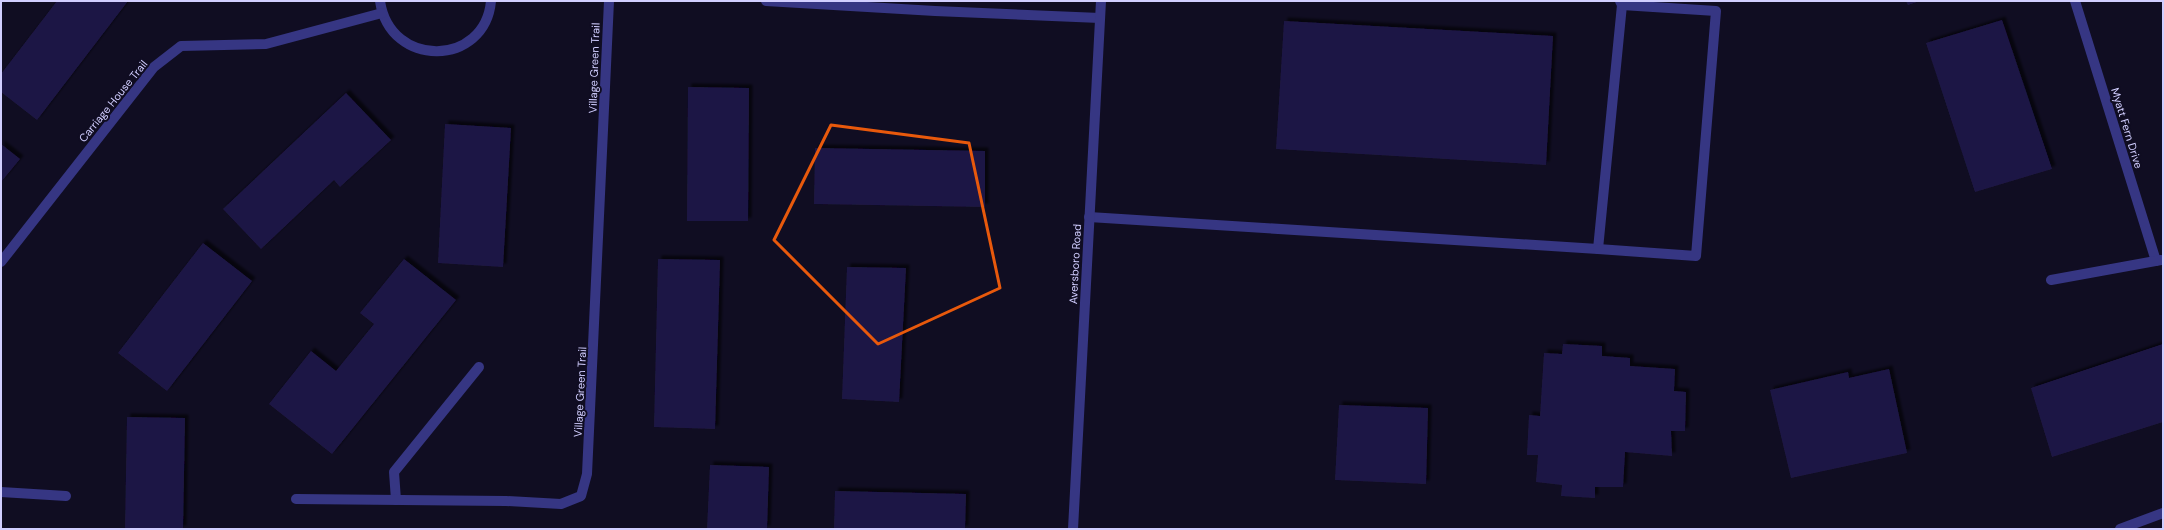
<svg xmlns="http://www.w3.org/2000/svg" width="2164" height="530" font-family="'DM Sans',sans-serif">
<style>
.building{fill:#1f1844;filter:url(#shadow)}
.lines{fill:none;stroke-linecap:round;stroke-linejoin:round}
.service{stroke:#363683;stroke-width:10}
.minor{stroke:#363683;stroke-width:10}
.tertiary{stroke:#363683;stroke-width:10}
.marked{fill:none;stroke:#e8590c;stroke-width:3;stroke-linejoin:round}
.labels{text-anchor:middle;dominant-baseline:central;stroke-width:4;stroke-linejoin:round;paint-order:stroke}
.street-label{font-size:11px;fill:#d1ceff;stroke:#100d22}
</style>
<defs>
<filter id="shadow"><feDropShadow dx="3.5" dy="-3.5" stdDeviation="1" flood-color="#0009"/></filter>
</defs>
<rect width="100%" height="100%" fill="#100d22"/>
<g class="building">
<polygon points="57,1 128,1 37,120 1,92 1,74"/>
<polygon points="1906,1 1920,1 1908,5"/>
<polygon points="2002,20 2052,169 1975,192 1926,43"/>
<polygon points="1284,21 1553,36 1546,165 1276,149"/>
<polygon points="688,87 749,88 748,221 687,221"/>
<polygon points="346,93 391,140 340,187 334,180 261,249 223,209"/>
<polygon points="445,124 511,128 503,267 438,263"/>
<polygon points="1,144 20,159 1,182"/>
<polygon points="815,148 985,151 985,207 814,204"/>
<polygon points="203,243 252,281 167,391 118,353"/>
<polygon points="404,259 456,300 332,454 269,404 311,351 336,371 374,324 360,313"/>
<polygon points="658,259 720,260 715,429 654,427"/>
<polygon points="847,267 906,268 899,402 842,399"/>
<polygon points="1563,344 1602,346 1602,356 1630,358 1630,366 1675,369 1674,391 1686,392 1685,431 1671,431 1672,456 1625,452 1623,487 1595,487 1595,498 1561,496 1562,485 1536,482 1538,455 1527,455 1529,415 1540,416 1544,353 1562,354"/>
<polygon points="2163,344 2163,422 2052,457 2031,388"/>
<polygon points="1889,369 1907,453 1791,478 1770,390 1848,372 1849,378"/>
<polygon points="1339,405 1428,408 1426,484 1335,480"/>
<polygon points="127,417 185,418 183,529 125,529"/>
<polygon points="710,465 769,467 767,529 707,529"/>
<polygon points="835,491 966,494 965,529 834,529"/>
</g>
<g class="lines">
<g class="service">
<polyline points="1089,217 1598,249 1622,5 1620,1"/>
<polyline points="1598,249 1696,256 1716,11 1622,5"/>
<polyline points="396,500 394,472 479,367"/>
</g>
<g class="minor">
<path d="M380,1C390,69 485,67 491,1"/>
<polyline points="766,1 935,11 1100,18"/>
<polyline points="2075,1 2156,261"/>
<polyline points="1,262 154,67 181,46 266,44 382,13"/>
<polyline points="2051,280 2161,260"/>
<polyline points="1,492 66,496"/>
<polyline points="296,499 506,501 561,504 581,496 587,474 609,1"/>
<polyline points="2120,529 2163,513"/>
</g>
<polyline class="tertiary" points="1073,529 1101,1"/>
</g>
<path class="marked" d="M831,125L969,143L1000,288L878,344L774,240Z"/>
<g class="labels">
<g class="street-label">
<text transform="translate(594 68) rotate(-88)">Village Green Trail</text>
<text transform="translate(113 101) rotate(-51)">Carriage House Trail</text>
<text transform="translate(2127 128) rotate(73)">Myatt Fern Drive</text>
<text transform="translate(1075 264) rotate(-87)">Aversboro Road</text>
<text transform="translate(580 392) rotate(-87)">Village Green Trail</text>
</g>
</g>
<rect width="2164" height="530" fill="none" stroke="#d1ceff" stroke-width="4"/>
</svg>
